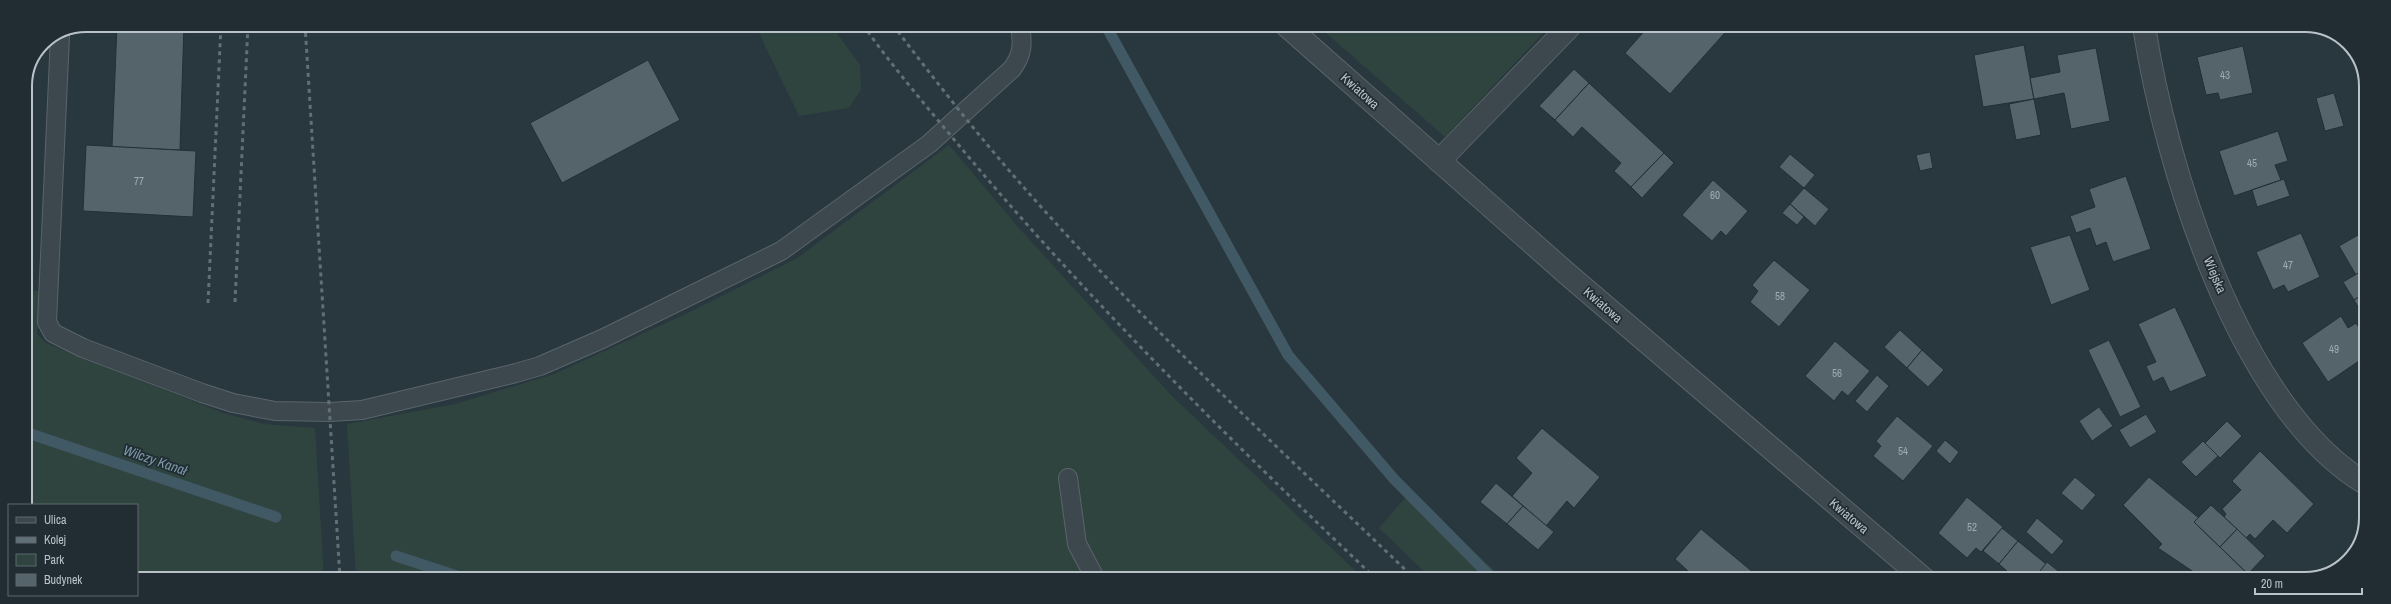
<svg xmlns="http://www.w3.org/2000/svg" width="2391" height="604" font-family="'Archivo Narrow',sans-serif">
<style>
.green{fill:#2f443f}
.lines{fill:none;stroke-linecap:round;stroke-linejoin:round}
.stream{stroke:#415865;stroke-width:11}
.building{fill:#54646a;stroke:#232f35}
.service-casing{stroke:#5a656b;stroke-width:20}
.minor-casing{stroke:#5a656b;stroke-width:24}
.service{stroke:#3c484e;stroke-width:18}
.minor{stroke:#3c484e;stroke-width:22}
.rail{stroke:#616f76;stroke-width:3;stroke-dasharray:4 4;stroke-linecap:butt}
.labels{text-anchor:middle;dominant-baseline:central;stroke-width:3.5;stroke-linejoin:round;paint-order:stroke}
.number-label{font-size:11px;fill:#a0aab0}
.street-label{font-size:13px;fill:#b9c2c8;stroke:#212d33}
.water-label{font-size:14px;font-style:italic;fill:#7d99a8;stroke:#212d33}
.rim{fill:none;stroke:#b9c2c8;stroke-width:2}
</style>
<rect width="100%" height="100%" fill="#29373e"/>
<g class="green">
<polygon points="755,25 831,25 860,65 861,90 849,108 799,116"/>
<polygon points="1318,26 1550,26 1445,137"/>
<polygon points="949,145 1019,228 1171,395 1363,578 356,578 347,424 455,404 554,374 690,312 797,258"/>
<polygon points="25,289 42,292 37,334 46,343 223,413 264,424 315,428 324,578 137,578 137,505 25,505"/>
<polygon points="1411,491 1503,579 1432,579 1379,528"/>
</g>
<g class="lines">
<g class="stream">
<polyline points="1106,26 1288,355 1394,479 1493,579"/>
<polyline points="25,432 276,517"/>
<polyline points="396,556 463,578"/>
</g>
</g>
<g class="building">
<polygon points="117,25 184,25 180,150 112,147"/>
<polygon points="1654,26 1731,26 1670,94 1625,53 1648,27 1651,30"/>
<polygon points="2024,45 2034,99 1983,107 1974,55"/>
<polygon points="2243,46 2253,93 2220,100 2218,93 2206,95 2197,57"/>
<polygon points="2096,48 2110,121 2071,129 2064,93 2034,99 2030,78 2060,72 2057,55"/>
<polygon points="648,60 680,120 562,183 530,123"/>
<polygon points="1574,69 1589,83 1555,120 1539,106"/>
<polygon points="1589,83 1664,153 1631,187 1614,171 1621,163 1582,127 1573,137 1555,120"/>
<polygon points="2334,93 2344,126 2325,131 2316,98"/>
<polygon points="2034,99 2041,135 2016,140 2009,104"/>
<polygon points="2278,131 2288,161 2275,165 2281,180 2234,196 2219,151"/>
<polygon points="86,145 196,151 193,217 83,211"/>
<polygon points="1930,152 1933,168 1920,171 1916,155"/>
<polygon points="1664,153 1674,163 1642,198 1631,187"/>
<polygon points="1790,154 1815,175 1804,188 1779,167"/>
<polygon points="2126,176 2151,249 2113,262 2106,242 2096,246 2090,228 2076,233 2070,216 2095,207 2089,189"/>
<polygon points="2284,179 2290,196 2257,207 2252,190"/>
<polygon points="1713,180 1748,211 1726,236 1721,231 1712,241 1682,215"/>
<polygon points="1804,188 1829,209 1815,226 1790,204"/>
<polygon points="1790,204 1804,217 1797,225 1782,213"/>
<polygon points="2365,229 2365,247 2357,233"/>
<polygon points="2301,233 2320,277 2288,292 2284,285 2273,290 2256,252"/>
<polygon points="2070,235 2090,290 2051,305 2030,247"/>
<polygon points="2358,235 2365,247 2365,269 2356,275 2339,246"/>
<polygon points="1774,260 1810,290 1779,327 1750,302 1758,291 1752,285"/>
<polygon points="2365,269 2365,293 2354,300 2343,282"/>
<polygon points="2365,293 2365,317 2364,317 2354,300"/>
<polygon points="2175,307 2207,376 2170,392 2163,377 2153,382 2146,366 2156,362 2138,324"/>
<polygon points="2341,316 2348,328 2356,323 2365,337 2365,341 2359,345 2365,353 2365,357 2328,382 2302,343"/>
<polygon points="1900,330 1922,350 1907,368 1884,347"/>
<polygon points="2109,340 2141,407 2120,417 2088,350"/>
<polygon points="1835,341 1870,371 1848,396 1842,391 1834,401 1805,376"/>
<polygon points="1922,350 1944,370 1928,387 1907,368"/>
<polygon points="1877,375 1889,386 1867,412 1855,401"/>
<polygon points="2099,407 2113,426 2092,441 2079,421"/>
<polygon points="2146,414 2157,432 2130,448 2119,430"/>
<polygon points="1897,416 1933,446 1903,481 1873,456 1881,446 1876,441"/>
<polygon points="2227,421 2242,436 2220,458 2205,443"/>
<polygon points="1542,428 1600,477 1574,508 1567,501 1546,526 1512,496 1532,473 1516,458"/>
<polygon points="1945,440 1959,452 1950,464 1936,451"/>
<polygon points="2203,441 2218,456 2196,477 2181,462"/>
<polygon points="2260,451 2314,504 2287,533 2273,520 2255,539 2250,534 2246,538 2224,517 2226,514 2222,509 2241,490 2232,481"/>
<polygon points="2075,477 2096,495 2082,511 2061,493"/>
<polygon points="2149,477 2199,518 2194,522 2248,574 2243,579 2204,579 2158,548 2162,544 2123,505"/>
<polygon points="1496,483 1523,506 1507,524 1480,502"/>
<polygon points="1967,497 2003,527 1981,552 1976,548 1967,558 1938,533"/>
<polygon points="2211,505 2237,529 2220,547 2194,522"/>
<polygon points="1523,506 1554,532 1538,550 1507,524"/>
<polygon points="2037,518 2064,541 2052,555 2026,532"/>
<polygon points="2002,528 2018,541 1999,564 1983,551"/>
<polygon points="1701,529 1760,578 1759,579 1681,579 1688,571 1675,559"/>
<polygon points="2237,529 2265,556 2248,574 2220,547"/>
<polygon points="2018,541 2046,564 2034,579 2016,579 1999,564"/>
<polygon points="2047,562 2068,579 2034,579"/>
</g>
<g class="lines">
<g class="service-casing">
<g id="service">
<path d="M60,36L47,322L53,333L83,348L202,393L233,403L275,411L330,412L362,410L516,373L540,366L602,339L781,251L929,144L1012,69C1023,54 1023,43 1020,26"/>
<polyline points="1068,478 1077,544 1095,578"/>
</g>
</g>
<g class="minor-casing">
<g id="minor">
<polyline points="1287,26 1565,272 1924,579"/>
<path d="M2144,26C2165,164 2239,408 2365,483"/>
<polyline points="1439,161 1570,26"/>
</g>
</g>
<use href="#service" class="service"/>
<use href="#minor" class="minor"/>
<g class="rail">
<polyline points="305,25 340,578"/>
<path d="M863,25C895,70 932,113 967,155C1094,306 1233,443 1375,578"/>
<path d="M893,25C934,79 976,133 1020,183C1143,324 1281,450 1415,579"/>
<polyline points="235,302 248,25"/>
<polyline points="208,303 221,25"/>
</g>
</g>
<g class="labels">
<g class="number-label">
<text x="2225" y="75">43</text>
<text x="2252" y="163">45</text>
<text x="139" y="181">77</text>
<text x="1715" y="195">60</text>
<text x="2288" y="265">47</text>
<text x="1780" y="296">58</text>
<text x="2334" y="349">49</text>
<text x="1837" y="373">56</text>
<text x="1903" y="451">54</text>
<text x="1972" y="527">52</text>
</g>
<g class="street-label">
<text transform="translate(1360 91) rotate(42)">Kwiatowa</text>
<text transform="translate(2215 275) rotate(67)">Wiejska</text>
<text transform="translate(1603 305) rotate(41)">Kwiatowa</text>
<text transform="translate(1849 516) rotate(40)">Kwiatowa</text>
</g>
<g class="water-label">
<text transform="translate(155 460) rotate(19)">Wilczy Kanał</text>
</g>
</g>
<path d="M0 0H2391V604H0ZM86 32H2305A54 54 0 0 1 2359 86V518A54 54 0 0 1 2305 572H86A54 54 0 0 1 32 518V86A54 54 0 0 1 86 32Z" fill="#212d33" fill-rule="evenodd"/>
<path class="rim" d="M86 32H2305A54 54 0 0 1 2359 86V518A54 54 0 0 1 2305 572H86A54 54 0 0 1 32 518V86A54 54 0 0 1 86 32Z"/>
<rect x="8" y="504" width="130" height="92" fill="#212d33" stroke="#5e696f"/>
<rect x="16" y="517" width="20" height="6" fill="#3c484e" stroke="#5e696f"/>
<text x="44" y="524" font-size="12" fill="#b9c2c8">Ulica</text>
<rect x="16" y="537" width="20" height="6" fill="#616f76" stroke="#5e696f"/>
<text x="44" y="544" font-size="12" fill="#b9c2c8">Kolej</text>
<rect x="16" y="554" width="20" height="12" fill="#2f443f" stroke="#5e696f"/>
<text x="44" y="564" font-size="12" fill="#b9c2c8">Park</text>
<rect x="16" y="574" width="20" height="12" fill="#54646a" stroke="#5e696f"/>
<text x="44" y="584" font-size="12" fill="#b9c2c8">Budynek</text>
<path d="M2255 588v6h107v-6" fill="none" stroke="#b9c2c8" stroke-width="2"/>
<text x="2261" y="588" font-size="12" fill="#b9c2c8" stroke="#212d33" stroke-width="3" paint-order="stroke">20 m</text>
</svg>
